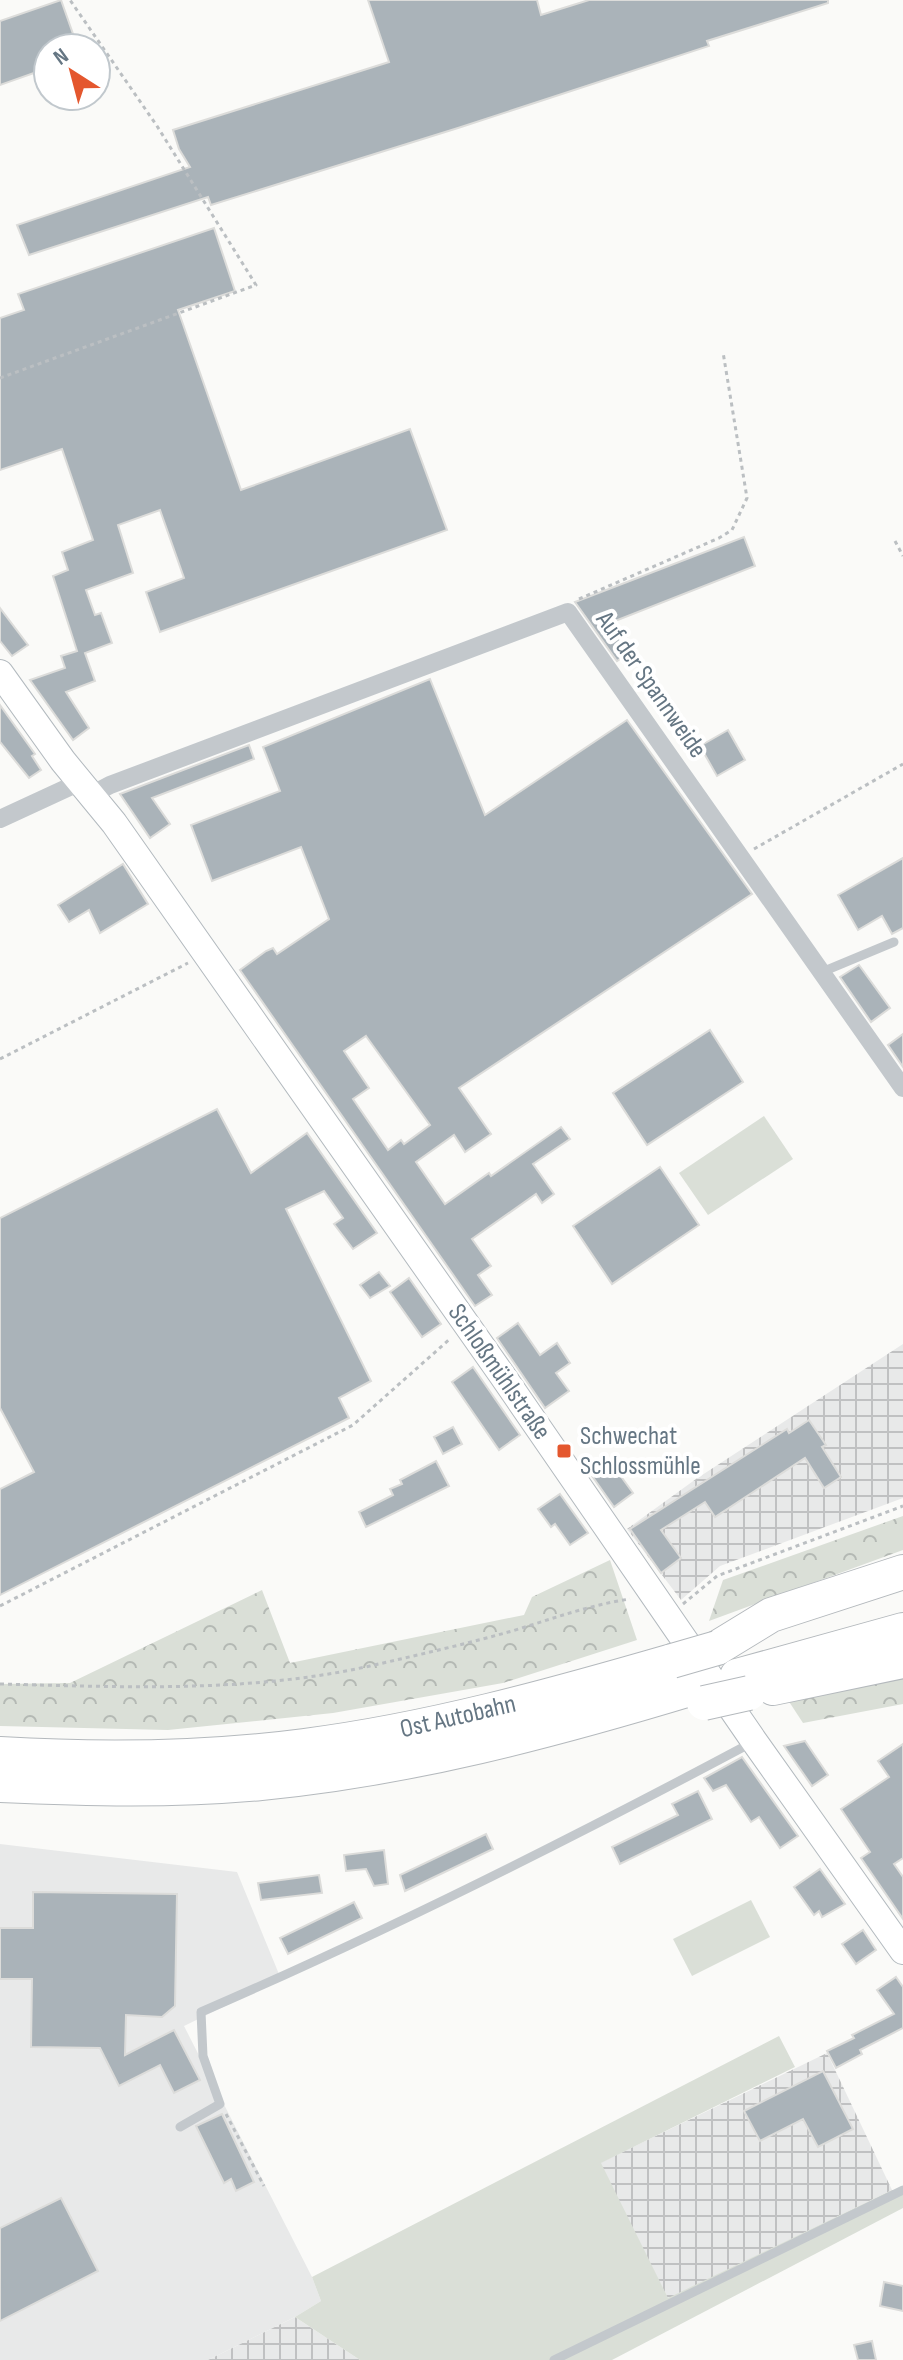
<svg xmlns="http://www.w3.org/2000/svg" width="903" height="2360" font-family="'Sofia Sans Condensed',sans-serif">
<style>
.built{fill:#e8e9e9}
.industrial{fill:url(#industrial-grid)}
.green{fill:#dadfd7}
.forest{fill:url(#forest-crowns)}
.building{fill:#aab3b9;stroke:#dcdcda;stroke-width:2;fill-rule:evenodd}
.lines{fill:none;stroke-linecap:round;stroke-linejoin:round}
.secondary-casing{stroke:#b3babf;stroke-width:28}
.highway-casing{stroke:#b4b9bd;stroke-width:36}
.path{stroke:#bbbfc2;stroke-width:3;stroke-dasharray:4 4;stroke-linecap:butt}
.lane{stroke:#c3c8cc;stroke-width:9}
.street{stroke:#c3c8cc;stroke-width:18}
.secondary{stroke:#fff;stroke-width:26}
.highway{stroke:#fff;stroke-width:34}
.highway-bridge-casing{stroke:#b4b9bd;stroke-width:36;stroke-linecap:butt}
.highway-bridge{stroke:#fff;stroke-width:34}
.poi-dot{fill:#e4572e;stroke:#fff;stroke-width:3}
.labels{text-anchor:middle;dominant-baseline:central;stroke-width:8;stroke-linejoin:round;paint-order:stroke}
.street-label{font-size:26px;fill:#657683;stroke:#fff}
.poi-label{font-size:26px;fill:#657683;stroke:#fff;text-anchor:start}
</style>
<defs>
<pattern id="industrial-grid" width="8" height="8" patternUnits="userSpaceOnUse" patternTransform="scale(2)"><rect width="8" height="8" fill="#e8e9e9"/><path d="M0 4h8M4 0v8" fill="none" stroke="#c0c1c2"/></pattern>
<pattern id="forest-crowns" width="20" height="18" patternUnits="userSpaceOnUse" patternTransform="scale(2)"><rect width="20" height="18" fill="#dadfd7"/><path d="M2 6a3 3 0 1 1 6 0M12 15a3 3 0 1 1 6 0" fill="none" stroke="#b4b9b4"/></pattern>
</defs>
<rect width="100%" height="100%" fill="#fafaf8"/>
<polygon class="built" points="0,1844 237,1872 281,1979 184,2026 312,2277 321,2301 295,2317 208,2360 0,2360"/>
<g class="industrial">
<polygon points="903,1344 903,1498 720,1566 681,1600 627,1529 696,1479"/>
<polygon points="827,2053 892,2190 668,2299 600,2163"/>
<polygon points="295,2317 360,2360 208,2360"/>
</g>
<g class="green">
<polygon points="764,1116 793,1159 708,1215 679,1173"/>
<polygon points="751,1900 770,1937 692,1976 673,1939"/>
<polygon points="779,2036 795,2067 601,2163 668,2298 892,2190 903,2191 903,2208 612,2360 360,2360 295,2317 321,2301 312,2277"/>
</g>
<g class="forest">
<polygon points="903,1516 903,1550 709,1621 723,1580"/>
<polygon points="610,1560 637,1640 503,1683 333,1713 168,1730 0,1726 0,1684 70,1683 262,1590 290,1663 524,1615 532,1597"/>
<polygon points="903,1672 903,1704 803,1723 786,1697"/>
</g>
<g class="building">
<polygon points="61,0 78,48 48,48 48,68 0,85 0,21"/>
<polygon points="368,0 537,0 541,15 589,0 828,0 828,3 707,41 709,46 458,128 211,205 208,197 29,255 17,225 190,167 179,149 173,130 389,62"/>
<polygon points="214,228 235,291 178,310 241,490 410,429 447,530 160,632 146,592 184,578 160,510 118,525 133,573 86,590 95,615 101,613 112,643 85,653 95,681 66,692 89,728 73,740 30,680 65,668 61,656 77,651 53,576 68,570 62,552 93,540 62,449 0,470 0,318 24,310 18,294"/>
<polygon points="744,537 755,566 615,621 634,649 617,661 575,602"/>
<polygon points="0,608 28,645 12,656 0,641"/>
<path d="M430,679L485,815L627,720L752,894L459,1088L491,1134L465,1152L454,1135L416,1162L445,1204L489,1173L491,1176L561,1127L570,1139L533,1164L554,1194L542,1203L536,1194L472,1239L491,1266L478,1275L492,1295L475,1306L240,970L266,951L273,948L277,954L329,919L301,847L212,881L191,825L280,791L263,747ZM366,1036L430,1125L404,1144L401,1140L388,1150L353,1099L369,1088L344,1051Z"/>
<polygon points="0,705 35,754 32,756 41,770 29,778 0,742"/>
<polygon points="728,730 745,760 717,776 700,746"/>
<polygon points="249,745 254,759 152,798 170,824 150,838 120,794"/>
<polygon points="903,858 903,928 892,934 882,916 858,930 838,895"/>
<polygon points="123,864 148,904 100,933 89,910 69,922 58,905"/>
<polygon points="859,965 890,1008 871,1022 840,977"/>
<polygon points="710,1030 743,1082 647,1145 613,1093"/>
<polygon points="903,1034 903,1067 888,1045"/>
<polygon points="217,1109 251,1173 307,1133 377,1233 353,1249 334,1224 343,1218 324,1191 286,1209 371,1381 339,1398 349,1418 0,1595 0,1489 34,1472 0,1408 0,1218"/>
<polygon points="660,1167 699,1225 612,1284 573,1226"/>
<polygon points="379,1272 390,1286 370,1298 360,1285"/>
<polygon points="409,1278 441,1324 422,1337 390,1292"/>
<polygon points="518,1323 540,1355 557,1343 570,1363 556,1373 569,1391 545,1408 497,1338"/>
<polygon points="473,1367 520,1435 499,1450 452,1382"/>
<polygon points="809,1420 826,1445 822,1447 841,1477 824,1488 805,1458 715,1517 705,1502 661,1530 681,1558 661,1573 630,1529 787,1429 789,1433"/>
<polygon points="453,1427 462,1444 443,1454 434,1437"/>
<polygon points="609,1460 633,1493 614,1507 590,1473"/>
<polygon points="436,1461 449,1486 366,1527 359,1512 393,1495 390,1489 402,1484 400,1480"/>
<polygon points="560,1494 588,1533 570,1545 555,1524 551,1527 538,1509"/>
<polygon points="805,1741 828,1775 812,1786 784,1746"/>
<polygon points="903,1744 903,1858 894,1864 903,1877 903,1919 861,1858 870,1852 841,1809 889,1777 878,1761"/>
<polygon points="742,1757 798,1836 780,1848 759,1817 751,1822 726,1785 713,1791 704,1778"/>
<polygon points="698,1791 712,1819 620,1864 612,1847 678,1815 672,1804"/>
<polygon points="486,1834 493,1849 405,1891 400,1875"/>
<polygon points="384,1850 388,1884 374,1886 366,1869 346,1871 344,1855"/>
<polygon points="820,1869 845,1904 822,1917 819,1911 814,1915 794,1887"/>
<polygon points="319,1875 322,1893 261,1900 258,1883"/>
<polygon points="33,1892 177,1894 175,2006 162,2017 126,2015 125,2055 174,2030 200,2080 174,2093 160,2065 119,2086 100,2048 31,2047 32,1979 0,1979 0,1928 33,1928"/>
<polygon points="354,1902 362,1918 288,1954 280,1938"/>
<polygon points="863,1930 876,1950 856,1964 842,1944"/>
<polygon points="896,1977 903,1987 903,2028 860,2050 862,2054 836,2068 827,2051 854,2038 852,2035 894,2014 877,1990"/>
<polygon points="823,2071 853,2129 818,2147 803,2119 760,2141 744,2111"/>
<polygon points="222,2114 254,2182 236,2191 231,2179 224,2183 196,2126"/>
<polygon points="61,2198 98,2271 0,2321 0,2228"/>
<polygon points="884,2282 903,2286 903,2311 880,2306"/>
<polygon points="872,2341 876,2360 858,2360 854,2345"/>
</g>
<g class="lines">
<g class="secondary-casing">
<polyline id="secondary" points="0,673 63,761 114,823 502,1375 754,1741 903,1951"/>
</g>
<g class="highway-casing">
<g id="highway">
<polyline points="717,1648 771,1615 903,1572"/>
<polyline points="737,1676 903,1630"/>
<polyline points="773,1688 903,1661"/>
<path d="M0,1754C101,1760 204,1759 304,1746C429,1730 551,1696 672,1661"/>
<path d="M0,1785C87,1789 174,1791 261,1783C408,1769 551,1731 693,1688"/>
</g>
</g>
<g class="path">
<polyline points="0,378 256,285 157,126 70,0"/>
<polyline points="895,541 903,556"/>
<polyline points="579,599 719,538 732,530 747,498 723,352"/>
<polyline points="754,849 903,764"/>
<polyline points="0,1059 188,963"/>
<polyline points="683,1604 717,1576 903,1506"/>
<polyline points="0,1606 353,1425 451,1338"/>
<path d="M0,1684C124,1687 249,1693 370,1666C418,1655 466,1644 512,1631C552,1619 589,1605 630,1599"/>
<polyline points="226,2114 264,2186"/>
</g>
<g class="lane">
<polyline points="822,972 894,942"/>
<path d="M180,2127L220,2104L203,2056L201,2012C388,1931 571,1839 751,1743"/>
<polyline points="554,2360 903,2190"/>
</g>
<g class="street">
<polyline points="91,795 110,785 568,612 903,1088"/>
<polyline points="0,819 80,782"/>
</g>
<use href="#secondary" class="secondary"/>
<use href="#highway" class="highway"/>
<g class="highway-bridge-casing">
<g id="highway-bridge">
<polyline points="672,1661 717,1648"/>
<polyline points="704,1703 749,1693"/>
</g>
</g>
<use href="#highway-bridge" class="highway-bridge"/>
</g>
<rect class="poi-dot" x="556" y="1443" width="16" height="16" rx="4"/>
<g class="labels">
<g class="street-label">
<text transform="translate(651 685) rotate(55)">Auf der Spannweide</text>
<text transform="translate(499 1372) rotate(55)">Schloßmühlstraße</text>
<text transform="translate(458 1717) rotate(-13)">Ost Autobahn</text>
</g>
<g class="poi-label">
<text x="580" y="1436">Schwechat<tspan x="580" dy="30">Schlossmühle</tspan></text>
</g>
</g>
<g transform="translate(72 72) rotate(324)"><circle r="38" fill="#ffffff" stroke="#c1c8cd" stroke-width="2"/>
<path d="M0-6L14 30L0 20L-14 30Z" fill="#e4572e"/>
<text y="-12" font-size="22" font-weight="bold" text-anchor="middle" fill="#657683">N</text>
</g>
</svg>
